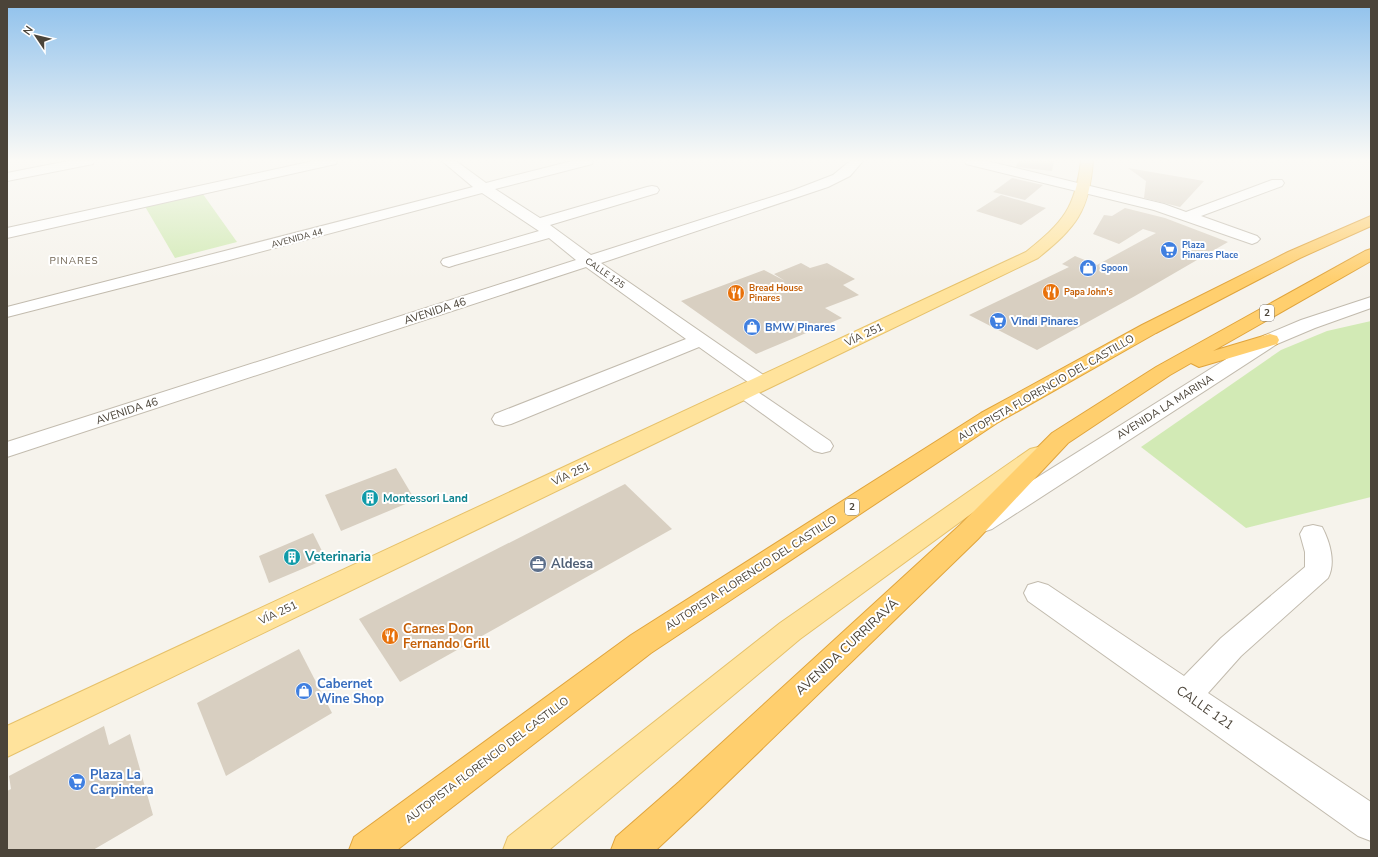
<svg xmlns="http://www.w3.org/2000/svg" width="1378" height="857" font-family="'Nunito Sans',sans-serif">
<style>
.green{fill:#d2eab5}
.building{fill:#d8cfc1}
.lines{fill:none;stroke-linecap:round;stroke-linejoin:round}
.minor-casing{stroke:#c2bbae;stroke-width:2}
.major-casing{stroke:#e6c16a;stroke-width:2}
.highway-casing{stroke:#e0a43c;stroke-width:2}
.minor{fill:#fff;fill-rule:evenodd}
.major{fill:#ffe39c;fill-rule:evenodd}
.highway{fill:#ffcf6e;fill-rule:evenodd}
.labels{text-anchor:middle;dominant-baseline:central;stroke-width:4;stroke-linejoin:round;paint-order:stroke}
.far-street-label{font-size:9px;fill:#4b4439;stroke:#fff}
.far-shop-label{font-size:9px;font-weight:bold;fill:#366cbe;stroke:#fff;text-anchor:start}
.far-food-label{font-size:9px;font-weight:bold;fill:#c56008;stroke:#fff;text-anchor:start}
.far-neighbourhood-label{font-size:10px;letter-spacing:1px;fill:#6e6250;stroke:#fff}
.shield{fill:#fff;stroke:#817c74;stroke-width:1}
.shield-label{font-size:10px;font-weight:bold;fill:#4b4439}
.street-label{font-size:11px;fill:#4b4439;stroke:#fff}
.shop-label{font-size:11px;font-weight:bold;fill:#366cbe;stroke:#fff;text-anchor:start}
.culture-label{font-size:11px;font-weight:bold;fill:#0d838f;stroke:#fff;text-anchor:start}
.near-culture-label{font-size:13px;font-weight:bold;fill:#0d838f;stroke:#fff;text-anchor:start}
.near-service-label{font-size:13px;font-weight:bold;fill:#4e5e75;stroke:#fff;text-anchor:start}
.near-food-label{font-size:13px;font-weight:bold;fill:#c56008;stroke:#fff;text-anchor:start}
.near-street-label{font-size:13px;fill:#4b4439;stroke:#fff}
.near-shop-label{font-size:13px;font-weight:bold;fill:#366cbe;stroke:#fff;text-anchor:start}
</style>
<rect width="100%" height="100%" fill="#f6f3ec"/>
<g class="green">
<polygon points="200,190 237,242 175,258 143,203"/>
<polygon points="1371,321 1371,497 1246,528 1141,447 1281,350 1327,331"/>
</g>
<g class="building">
<polygon points="1018,161 1054,161 1052,171 1016,167"/>
<polygon points="1128,168 1204,181 1180,207 1144,198 1146,181"/>
<polygon points="1012,178 1043,185 1025,200 993,192"/>
<polygon points="1001,195 1046,208 1021,225 976,211"/>
<polygon points="1125,208 1165,218 1228,242 1135,296 1037,350 969,315 1069,267 1062,264 1075,256 1097,265 1156,233 1143,229 1119,244 1093,234 1104,215 1112,216"/>
<polygon points="801,263 810,268 827,263 855,279 843,285 859,295 825,308 842,318 756,354 681,301 764,270 785,281 774,274"/>
<polygon points="396,468 415,500 341,531 325,495"/>
<polygon points="625,484 672,529 400,682 359,619"/>
<polygon points="313,533 326,559 269,583 259,556"/>
<polygon points="299,649 332,713 226,776 197,703"/>
<polygon points="104,726 109,745 130,734 153,815 93,850 7,850 7,791 11,789 9,776"/>
</g>
<g class="lines">
<g class="minor-casing">
<g id="minor">
<polygon points="68,161 94,161 93,164 88,165 7,181 7,173"/>
<polygon points="313,161 337,161 336,164 331,165 7,238 7,228"/>
<polygon points="442,161 456,161 486,183 572,161 593,161 592,164 495,189 540,218 647,187 652,186 657,187 659,190 657,193 550,225 591,255 794,190 833,175 850,161 863,161 850,176 828,187 601,263 769,379 772,383 769,387 762,389 755,387 699,347 511,424 503,426 495,424 492,419 495,414 686,339 586,267 7,457 7,442 576,260 549,238 455,265 449,267 443,265 441,262 443,259 539,231 482,193 222,262 7,317 7,307 473,187"/>
<polygon points="965,161 987,161 1164,204 1186,212 1272,180 1282,180 1284,183 1282,186 1201,216 1257,236 1260,239 1257,242 1252,244 1154,210 966,164"/>
<polygon points="1371,297 1371,308 1315,328 1277,344 992,529 983,532 974,529 970,523 974,517 1263,336 1301,320"/>
<polygon points="745,386 752,388 830,441 833,446 830,451 822,453 814,451 738,396 735,392 738,388"/>
<path d="M1313,525L1322,527C1330,542 1336,563 1328,578L1241,656L1208,693L1371,802V841L1358,836L1028,601L1024,593L1028,585L1038,582L1048,585L1184,676L1221,638L1305,567V552L1300,534L1304,527Z"/>
</g>
</g>
<g class="major-casing">
<g id="major">
<path d="M1081,161H1093C1089,212 1076,227 1038,258L7,757V726L1026,252C1063,222 1075,209 1081,161Z"/>
<polygon points="1038,447 1046,449 1049,454 1046,459 800,639 549,850 503,850 508,837 780,623 1030,449"/>
</g>
</g>
<g class="highway-casing">
<g id="highway">
<polygon points="1371,216 1371,226 1300,258 1156,333 997,423 651,653 397,850 349,850 354,837 631,635 981,413 1142,325 1288,252"/>
<polygon points="1371,249 1371,261 1213,351 1270,334 1277,336 1279,340 1277,344 1199,367 1191,363 1170,375 1068,443 978,539 703,806 656,850 611,850 616,837 679,782 960,525 1052,433 1156,367 1365,251"/>
</g>
</g>
<use href="#minor" class="minor"/>
<use href="#major" class="major"/>
<use href="#highway" class="highway"/>
</g>
<linearGradient id="sky" x2="0" y2="1"><stop stop-color="#8fc1ec"/><stop offset="0.57" stop-color="#fbfaf6"/><stop offset="1" stop-color="#fbfaf6" stop-opacity="0"/></linearGradient>
<rect width="1378" height="281" fill="url(#sky)"/>
<defs>
<g id="supermarket-disc" transform="scale(0.9)"><circle r="9.5" fill="#3f7fe0" stroke="#fff"/><path d="M-6-5.5h2.5l.6 2H6L4.5 2H-2.5L-4.4-4H-6ZM-1.5 3.2a1.3 1.3 0 1 0 .1 0ZM3 3.2a1.3 1.3 0 1 0 .1 0Z" fill="#fff"/></g>
<g id="shop-disc" transform="scale(0.9)"><circle r="9.5" fill="#3f7fe0" stroke="#fff"/><path d="M-5-2.5h2.3a2.7 3.5 0 0 1 5.4 0H5L5.5 6h-11ZM-1.5-2.5h3a1.5 2.3 0 0 0-3 0Z" fill="#fff"/></g>
<g id="restaurant-disc" transform="scale(0.9)"><circle r="9.5" fill="#e8710a" stroke="#fff"/><path d="M-5-6h1v4h1v-4h1v4h1v-4h1v5L-1.5 .5V6h-2V.5L-5-1ZM5-6V6H3V1.5H1.5Q1.5-4 5-6Z" fill="#fff"/></g>
<g id="building-disc" transform="scale(0.9)"><circle r="9.5" fill="#0f9aa8" stroke="#fff"/><path d="M-4-6H4V6H1V3H-1V6H-4ZM-2.5-4.3h1.7v1.8h-1.7ZM.8-4.3h1.7v1.8H.8ZM-2.5-1h1.7V.8h-1.7ZM.8-1h1.7V.8H.8Z" fill="#fff"/></g>
<g id="office-disc" transform="scale(0.9)"><circle r="9.5" fill="#5c6f8a" stroke="#fff"/><path d="M-6-3h4V-5.5h4V-3h4V5H-6ZM-1-4.5V-3h2v-1.5ZM-6 0V1H6V0Z" fill="#fff"/></g>
</defs>
<g fill-rule="evenodd">
<use href="#supermarket-disc" x="1169" y="250"/>
<use href="#shop-disc" x="1088" y="268"/>
<use href="#restaurant-disc" x="1051" y="292"/>
<use href="#restaurant-disc" x="736" y="293"/>
<use href="#supermarket-disc" x="998" y="321"/>
<use href="#shop-disc" x="752" y="327"/>
<use href="#building-disc" x="370" y="498"/>
<use href="#building-disc" x="292" y="557"/>
<use href="#office-disc" x="538" y="564"/>
<use href="#restaurant-disc" x="390" y="636"/>
<use href="#shop-disc" x="304" y="691"/>
<use href="#supermarket-disc" x="77" y="782"/>
</g>
<g class="labels">
<g class="far-street-label">
<text transform="translate(297 238) rotate(-15)">AVENIDA 44</text>
<text transform="translate(605 273) rotate(35)">CALLE 125</text>
</g>
<g class="far-shop-label">
<text x="1182" y="245">Plaza<tspan x="1182" dy="10">Pinares Place</tspan></text>
<text x="1101" y="268">Spoon</text>
</g>
<g class="far-food-label">
<text x="749" y="288">Bread House<tspan x="749" dy="10">Pinares</tspan></text>
<text x="1064" y="292">Papa John's</text>
</g>
<g class="far-neighbourhood-label">
<text x="74" y="261">PINARES</text>
</g>
<g class="shield">
<rect x="1260" y="305" width="14" height="16" rx="3"/>
<rect x="845" y="499" width="14" height="16" rx="3"/>
</g>
<g class="shield-label">
<text x="1267" y="313">2</text>
<text x="852" y="507">2</text>
</g>
<g class="street-label">
<text transform="translate(435 311) rotate(-18)">AVENIDA 46</text>
<text transform="translate(864 335) rotate(-25)">VÍA 251</text>
<text transform="translate(1046 388) rotate(-30)">AUTOPISTA FLORENCIO DEL CASTILLO</text>
<text transform="translate(1165 407) rotate(-32)">AVENIDA LA MARINA</text>
<text transform="translate(127 411) rotate(-18)">AVENIDA 46</text>
<text transform="translate(571 474) rotate(-25)">VÍA 251</text>
<text transform="translate(751 573) rotate(-33)">AUTOPISTA FLORENCIO DEL CASTILLO</text>
<text transform="translate(278 613) rotate(-25)">VÍA 251</text>
<text transform="translate(487 760) rotate(-37)">AUTOPISTA FLORENCIO DEL CASTILLO</text>
</g>
<g class="shop-label">
<text x="1011" y="321">Vindi Pinares</text>
<text x="765" y="327">BMW Pinares</text>
</g>
<g class="culture-label">
<text x="383" y="498">Montessori Land</text>
</g>
<g class="near-culture-label">
<text x="305" y="557">Veterinaria</text>
</g>
<g class="near-service-label">
<text x="551" y="564">Aldesa</text>
</g>
<g class="near-food-label">
<text x="403" y="629">Carnes Don<tspan x="403" dy="15">Fernando Grill</tspan></text>
</g>
<g class="near-street-label">
<text transform="translate(847 647) rotate(-43)">AVENIDA CURRIRAVÁ</text>
<text transform="translate(1205 708) rotate(35)">CALLE 121</text>
</g>
<g class="near-shop-label">
<text x="317" y="684">Cabernet<tspan x="317" dy="15">Wine Shop</tspan></text>
<text x="90" y="775">Plaza La<tspan x="90" dy="15">Carpintera</tspan></text>
</g>
</g>
<rect width="1378" height="857" fill="none" stroke="#4b4439" stroke-width="16"/>
<g transform="translate(36 36) rotate(305)" stroke="#ffffff" stroke-width="3" paint-order="stroke">
<path d="M0-3L7 15L0 10L-7 15Z" fill="#4b4439"/>
<text y="-6" font-size="11" font-weight="bold" text-anchor="middle" fill="#4b4439">N</text>
</g>
</svg>
